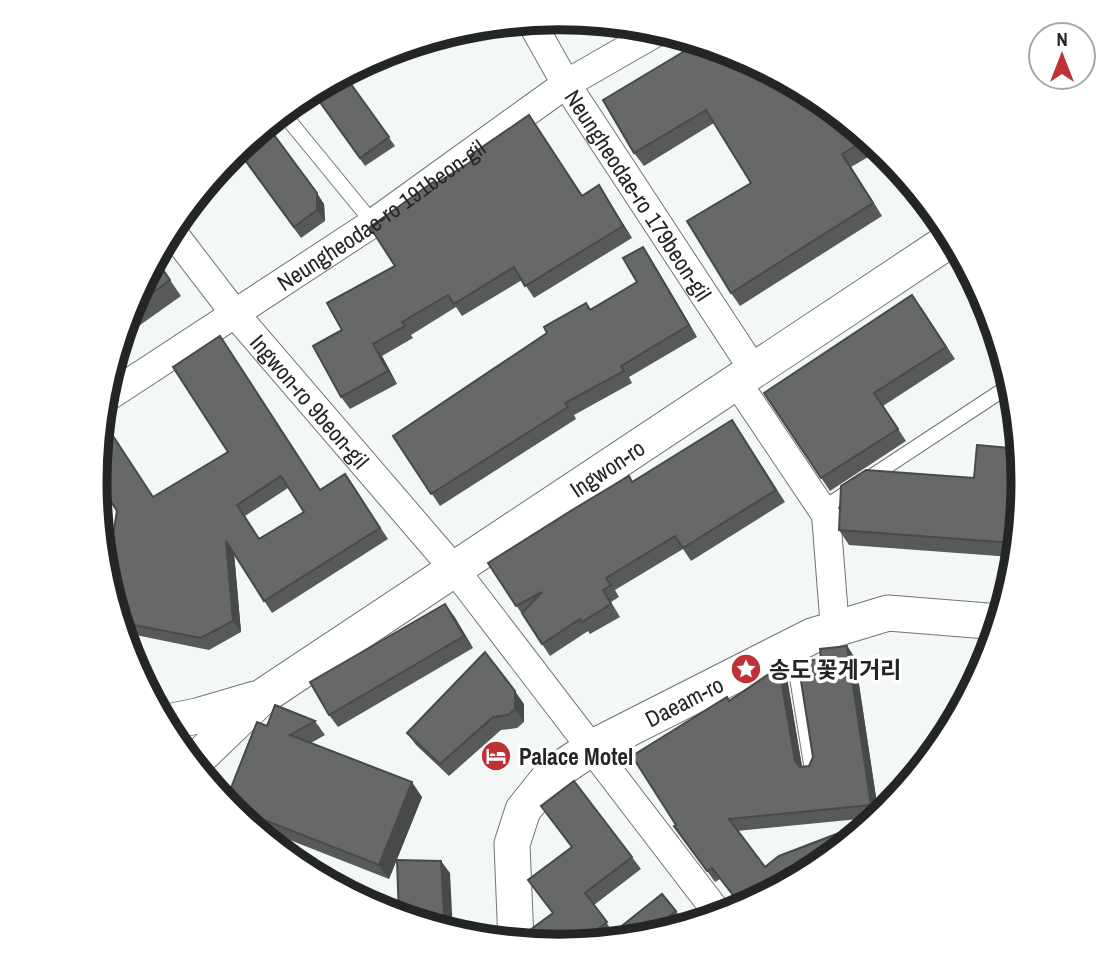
<svg xmlns="http://www.w3.org/2000/svg" width="1118" height="964" font-family="'Archivo Narrow','Noto Sans KR',sans-serif">
<style>
.lines{fill:none;stroke-linecap:round;stroke-linejoin:round}
.service-casing{stroke:#717573;stroke-width:16}
.minor-casing{stroke:#717573;stroke-width:30}
.tertiary-casing{stroke:#717573;stroke-width:37}
.service{stroke:#fff;stroke-width:14}
.minor{stroke:#fff;stroke-width:28}
.tertiary{stroke:#fff;stroke-width:35}
.wall{fill:#585a59;fill-rule:evenodd}
.shaded-wall{fill:#474a48}
.building{fill:#666967;stroke:#474a48;stroke-width:2;fill-rule:evenodd}
.labels{text-anchor:middle;dominant-baseline:central;stroke-width:7;stroke-linejoin:round;paint-order:stroke}
.street-label{font-size:23px;fill:#242625;stroke:#fff}
.poi-label{font-size:23px;font-weight:bold;fill:#242625;stroke:#fff;text-anchor:start}
.rim{fill:none;stroke:#242625;stroke-width:9}
</style>
<rect width="100%" height="100%" fill="#f3f7f5"/>
<g class="lines">
<g class="service-casing">
<g id="service">
<polyline points="282,112 373,223"/>
<polyline points="822,509 1012,384"/>
<polyline points="792,647 812,770"/>
</g>
</g>
<g class="minor-casing">
<g id="minor">
<path id="s1" d="M530,20L566,84L753,369"/>
<path id="s2" d="M170,229L236,315L455,570L720,916"/>
<polyline points="736,381 826,515 835,629"/>
<path id="s3" d="M103,400L373,223L566,84L660,30"/>
</g>
</g>
<g class="tertiary-casing">
<g id="tertiary">
<polyline points="163,723 197,716 255,699"/>
<path id="s4" d="M192,764L262,697L953,238"/>
<path id="s5" d="M516,942L512,844L523,810L551,775L593,747L812,636L888,613L1000,622"/>
</g>
</g>
<use href="#service" class="service"/>
<use href="#minor" class="minor"/>
<use href="#tertiary" class="tertiary"/>
</g>
<g class="wall">
<polygon points="343,73 395,146 365,166 312,91"/>
<polygon points="817,96 882,149 851,167 882,216 740,306 731,293 751,183 714,123 644,166 634,153 603,100"/>
<polygon points="529,115 582,195 599,185 632,238 534,298 522,280 462,316 456,307 411,335 413,338 382,356 397,384 350,409 341,397 342,330 395,266 435,184 472,161"/>
<polygon points="236,149 324,204 325,221 301,238"/>
<polygon points="643,247 651,259 697,337 629,377 632,383 574,415 576,419 440,506 393,436 547,333 586,303 590,309 637,282"/>
<polygon points="155,258 181,296 119,340 130,304"/>
<polygon points="921,307 955,359 883,406 906,441 830,491 764,393"/>
<polygon points="740,432 785,502 691,561 683,549 615,590 619,597 611,602 620,617 590,634 588,631 550,656 488,563 633,482"/>
<path d="M98,445L154,497L228,452L321,489L353,486L388,539L272,613L234,554L241,632L209,650L121,632L103,572L108,564L117,511L105,493L96,500L94,482ZM288,488L304,512L259,538L245,516Z"/>
<polygon points="1023,482 1015,573 1011,567 1012,557 849,545 839,530"/>
<polygon points="454,616 473,648 338,727 329,715"/>
<polygon points="847,646 855,658 879,817 737,831 765,867 817,868 742,908 720,879 715,882 674,826 676,825 729,701 779,667 787,678 802,767 809,766 813,757 821,659"/>
<polygon points="524,704 524,722 517,728 501,730 449,776 416,745 407,733"/>
<polygon points="315,721 325,735 311,743 422,797 389,879 277,835 273,845 230,810 267,726"/>
<polygon points="541,806 632,857 641,869 594,905 615,935 606,942 559,946 553,913 572,847"/>
<polygon points="676,911 682,920 670,929 618,929"/>
</g>
<g class="shaded-wall">
<polygon points="842,154 851,167 882,216 873,203"/>
<polygon points="599,185 607,198 632,238 623,226"/>
<polygon points="317,193 324,204 325,221 317,210"/>
<polygon points="643,247 651,259 697,337 689,325"/>
<polygon points="373,344 382,356 397,384 388,371"/>
<polygon points="1021,454 1023,482 1019,480"/>
<polygon points="226,541 234,552 241,632 233,621"/>
<polygon points="445,604 454,616 473,648 464,636"/>
<polygon points="847,646 855,658 879,817 871,805"/>
<polygon points="779,667 787,678 803,772 795,761"/>
<polygon points="515,691 524,704 524,722 515,709"/>
<polygon points="412,782 422,797 389,879 379,865"/>
<polygon points="267,821 277,835 273,845 261,835"/>
<polygon points="441,861 450,873 453,933 445,930"/>
</g>
<g class="building">
<polygon points="686,38 737,53 817,96 869,138 842,154 873,203 731,293 687,221 751,183 706,110 634,153 603,100 683,52 678,43"/>
<polygon points="343,73 389,137 360,158 312,91 322,85"/>
<polygon points="529,115 582,196 599,185 623,226 525,286 514,267 454,304 448,295 402,322 405,326 373,344 388,371 341,397 313,346 342,330 327,303 395,266 370,227 433,182 435,184 472,161 469,156"/>
<polygon points="266,124 317,193 317,210 294,227 237,149"/>
<polygon points="643,247 689,325 621,366 624,371 565,403 568,407 431,494 393,436 547,333 544,327 586,303 590,310 637,282 623,258"/>
<polygon points="155,258 170,280 128,310 130,304"/>
<polygon points="912,295 946,347 874,393 898,429 821,478 764,393"/>
<path d="M220,336L320,490L345,474L380,528L264,601L226,541L233,621L201,638L118,622L103,572L102,563L108,564L117,511L98,481L95,483L98,445L113,436L153,497L228,452L173,367ZM281,476L304,512L259,539L237,505Z"/>
<polygon points="732,420 776,490 683,548 675,536 606,578 611,585 603,590 611,604 582,622 580,619 542,644 522,613 542,592 516,606 488,563 577,507 629,476 632,482"/>
<polygon points="977,445 1020,449 1019,480 1023,480 1023,482 1015,568 1011,567 1013,543 839,530 841,486 866,470 974,478"/>
<polygon points="445,604 464,636 329,715 310,682"/>
<polygon points="847,646 871,805 729,819 765,867 779,856 873,820 873,822 817,868 743,908 712,868 707,871 674,826 676,825 632,756 727,697 729,701 779,667 795,761 800,767 809,766 813,757 798,662 821,659 820,649"/>
<polygon points="485,652 515,691 515,709 508,715 493,717 440,764 407,733"/>
<polygon points="983,669 971,692 968,671"/>
<polygon points="275,705 315,721 290,735 412,782 379,865 267,821 261,835 230,810 225,803 257,722 267,726"/>
<polygon points="574,781 632,857 585,893 607,922 577,945 559,946 541,945 530,930 553,913 528,880 572,847 541,806"/>
<polygon points="397,860 441,861 445,930 399,917"/>
<polygon points="662,894 676,911 664,921 671,931 649,938 626,940 618,929"/>
</g>
<defs>
<g id="sight-disc" transform="scale(1.575)"><circle r="9.5" fill="#c03137" stroke="#fff"/><path d="M0-6L1.8-2.2L6-1.7L2.9 1.2L3.7 5.4L0 3.3L-3.7 5.4L-2.9 1.2L-6-1.7L-1.8-2.2Z" fill="#fff"/></g>
<g id="hotel-disc" transform="scale(1.575)"><circle r="9.5" fill="#c03137" stroke="#fff"/><path d="M-6-4.5h1.5V1H6V5H4.5V3h-9V5H-6ZM-4 0a1.8 1.8 0 1 1 3.6 0ZM.5 0V-2.5h3Q6-2.5 6 0Z" fill="#fff"/></g>
</defs>
<g fill-rule="evenodd">
<use href="#sight-disc" x="746" y="669"/>
<use href="#hotel-disc" x="496" y="756"/>
</g>
<g class="labels">
<g class="street-label">
<text stroke="none"><textPath href="#s1" startOffset="206">Neungheodae-ro 179beon-gil</textPath></text>
<text stroke="none"><textPath href="#s3" startOffset="334">Neungheodae-ro 191beon-gil</textPath></text>
<text stroke="none"><textPath href="#s2" startOffset="222">Ingwon-ro 9beon-gil</textPath></text>
<text stroke="none"><textPath href="#s4" startOffset="511">Ingwon-ro</textPath></text>
<text stroke="none"><textPath href="#s5" startOffset="331">Daeam-ro</textPath></text>
</g>
<g class="poi-label">
<text x="769" y="669">송도 꽃게거리</text>
<text x="519" y="756">Palace Motel</text>
</g>
</g>
<path d="M0 0H1118V964H0ZM107 482a452 452 0 1 1 904 0a452 452 0 1 1-904 0Z" fill="#fff" fill-rule="evenodd"/>
<path class="rim" d="M107 482a452 452 0 1 1 904 0a452 452 0 1 1-904 0Z"/>
<g transform="translate(1062 56)"><circle r="33" fill="#ffffff" stroke="#a7a8a8" stroke-width="2"/>
<path d="M0-5L12 26L0 18L-12 26Z" fill="#c03137"/>
<text y="-10" font-size="19" font-weight="bold" text-anchor="middle" fill="#242625">N</text>
</g>
</svg>
